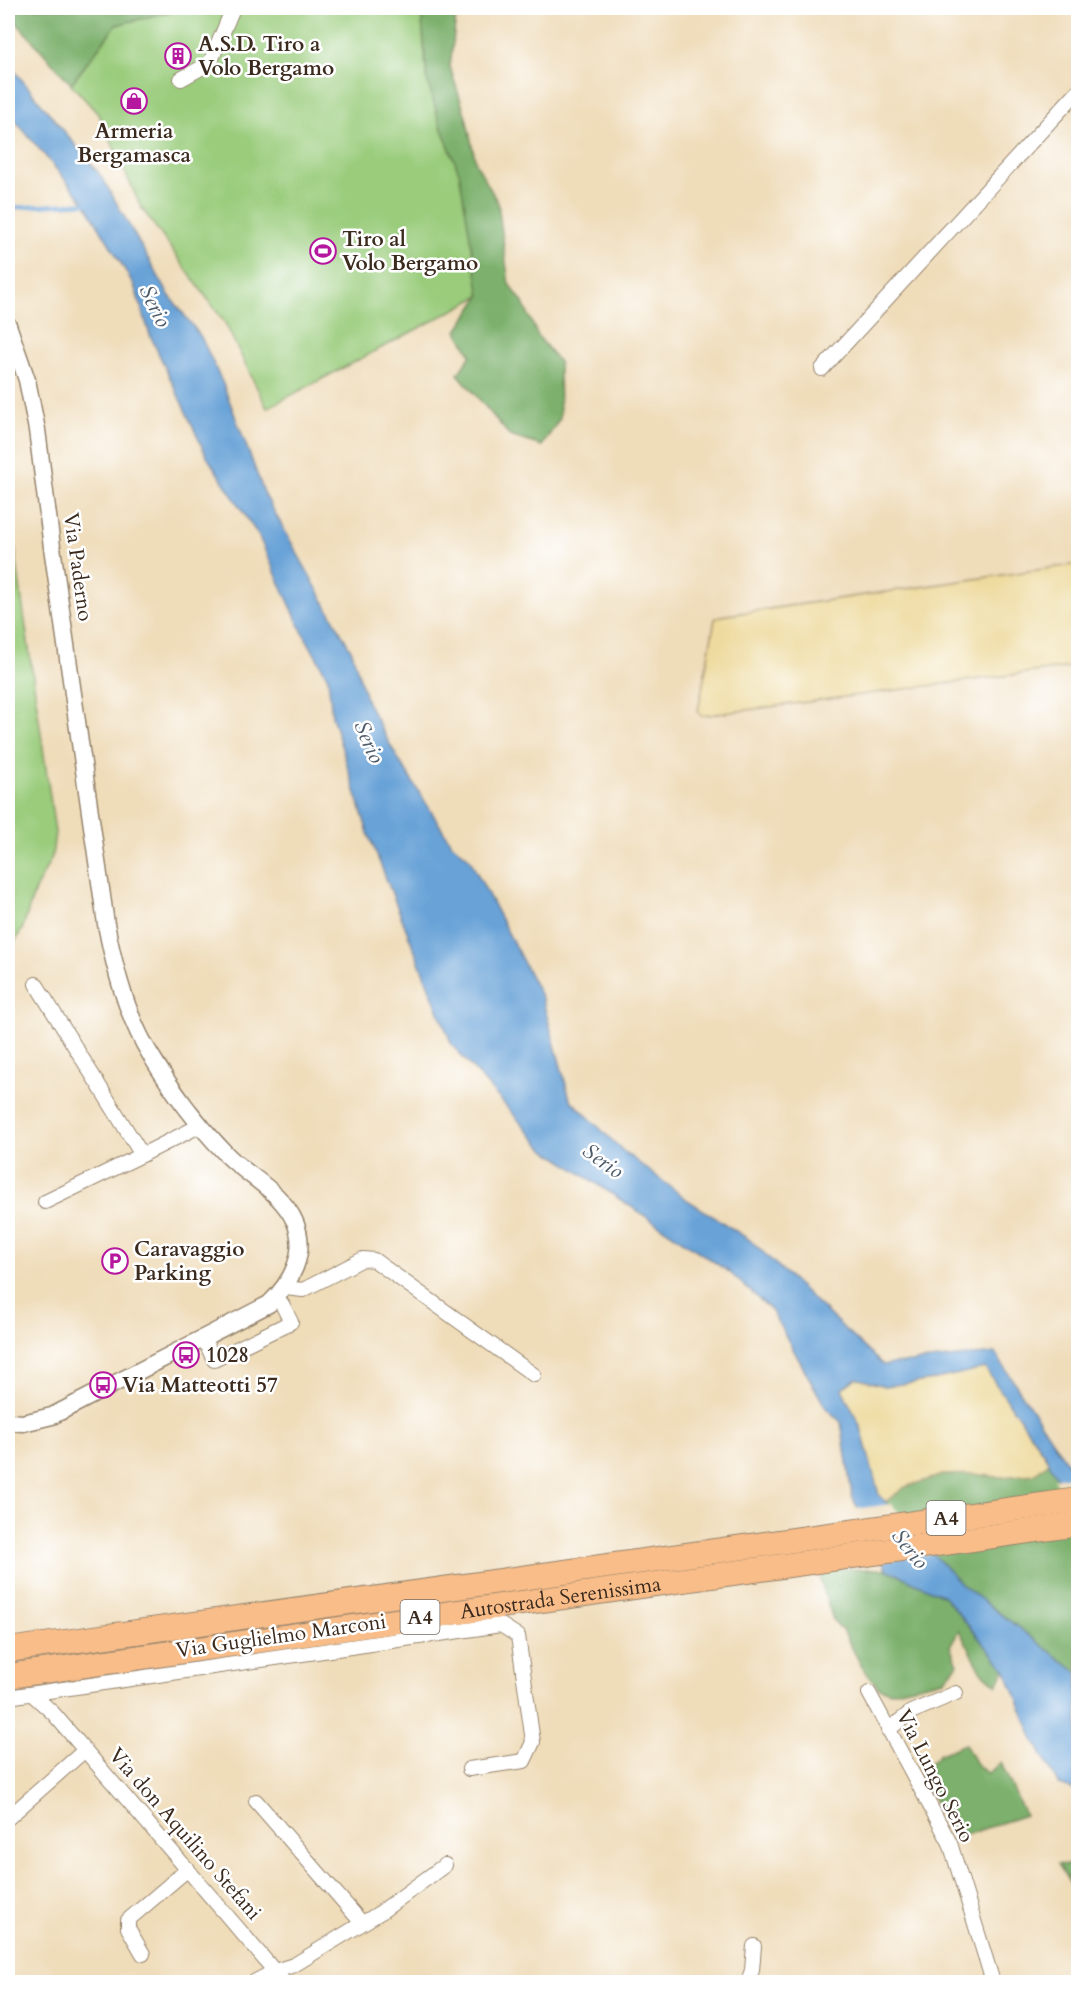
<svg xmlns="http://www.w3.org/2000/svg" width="1086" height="1990" font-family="Cardo,serif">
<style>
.green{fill:#9acc7c;stroke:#6a7b4d;stroke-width:1.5}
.forest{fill:#7bb06c;stroke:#5b6d45;stroke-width:1.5}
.sand{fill:#eeda9e;stroke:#94825e;stroke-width:1.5}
.water{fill:#68a2d7;stroke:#52667a;stroke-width:1.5}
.pier{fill:#efdcb9}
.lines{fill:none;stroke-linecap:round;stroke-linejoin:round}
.stream{stroke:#68a2d7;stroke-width:4}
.minor-casing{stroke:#95836c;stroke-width:16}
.tertiary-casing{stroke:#95836c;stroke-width:19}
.motorway-casing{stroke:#95836c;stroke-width:26}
.minor{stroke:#fff;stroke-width:14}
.tertiary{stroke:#fff;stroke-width:16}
.motorway{stroke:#f8bd89;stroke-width:24}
.labels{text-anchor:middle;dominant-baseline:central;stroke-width:5;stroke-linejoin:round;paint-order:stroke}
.shield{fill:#fff;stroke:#766a62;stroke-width:1.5}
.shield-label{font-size:20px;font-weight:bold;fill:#3b2a1e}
.poi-label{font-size:21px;font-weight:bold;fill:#3b2a1e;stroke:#fff;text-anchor:start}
.street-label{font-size:21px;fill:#3b2a1e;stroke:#fff}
.water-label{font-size:22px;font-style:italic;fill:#4d5a68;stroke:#fff}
</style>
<rect width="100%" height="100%" fill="#fff"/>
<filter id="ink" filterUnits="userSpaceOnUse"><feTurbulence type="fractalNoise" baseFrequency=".0167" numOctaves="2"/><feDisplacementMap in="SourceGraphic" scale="12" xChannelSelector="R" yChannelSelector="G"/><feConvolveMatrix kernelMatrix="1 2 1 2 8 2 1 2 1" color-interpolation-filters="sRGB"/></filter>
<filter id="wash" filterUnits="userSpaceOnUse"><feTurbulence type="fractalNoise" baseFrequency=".008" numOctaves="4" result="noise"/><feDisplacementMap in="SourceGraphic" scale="24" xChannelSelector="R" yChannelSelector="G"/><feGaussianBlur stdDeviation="1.35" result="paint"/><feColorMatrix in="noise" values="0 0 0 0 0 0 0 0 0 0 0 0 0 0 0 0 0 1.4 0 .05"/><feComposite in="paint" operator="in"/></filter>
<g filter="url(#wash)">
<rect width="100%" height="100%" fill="#efdcb9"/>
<g class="green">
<polygon points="184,8 421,8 427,79 441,126 462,179 480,296 267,408 225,323 141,207 99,115 71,84 116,25"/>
<polygon points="8,502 55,832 52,857 35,890 22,930 8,952"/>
</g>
<g class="forest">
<polygon points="8,8 184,8 116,25 71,84 8,13"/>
<polygon points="421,8 457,8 450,67 466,117 476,163 498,203 509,284 522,301 538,336 559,362 560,418 542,446 510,436 458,374 471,355 457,331 480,296 459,172 440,124 427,79"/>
<polygon points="1049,1462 1078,1520 1078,1673 961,1584 885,1502 905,1487 942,1475 975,1474 998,1477 1034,1474"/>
<polygon points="835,1569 886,1569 944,1596 1005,1669 997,1685 982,1672 959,1630 950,1646 958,1664 944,1680 891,1692 879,1688 862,1667 843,1631 833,1620 820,1579 825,1570"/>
<polygon points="965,1744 976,1764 988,1773 1001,1763 1025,1815 956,1838 919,1775 940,1754"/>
<polygon points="1058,1864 1078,1867 1078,1897"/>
</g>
<g class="sand">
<polygon points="1078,564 1078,666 701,716 698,711 715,619 720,616"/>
<polygon points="985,1367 1049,1462 1034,1474 998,1477 975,1474 942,1475 905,1487 885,1502 878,1494 861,1428 842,1389 856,1378 885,1386 927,1381"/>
</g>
<polygon class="water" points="8,63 101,176 169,295 201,337 223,384 265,495 352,652 367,702 397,757 451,843 469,858 542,998 570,1099 622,1150 689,1201 750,1240 883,1365 995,1353 1078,1480 1078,1520 1045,1455 985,1368 927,1381 885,1386 856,1378 842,1389 861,1428 879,1495 961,1584 1078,1673 1078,1791 1059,1785 1035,1742 1005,1669 944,1596 886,1569 852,1496 841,1422 826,1408 771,1310 728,1271 544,1149 452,1045 368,833 332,716 328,678 302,631 258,535 207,457 150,335 134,285 85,203 8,112"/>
<g class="pier">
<polygon points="1078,1475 1078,1523 1076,1521 1054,1479"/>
<polygon points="891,1504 937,1553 879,1562 855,1509"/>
</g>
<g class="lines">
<polyline class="stream" points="8,208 88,203"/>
</g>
</g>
<g filter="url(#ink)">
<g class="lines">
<g class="minor-casing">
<g id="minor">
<polyline points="181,79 210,63 233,8"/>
<polyline points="822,369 1078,91"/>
<polyline points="36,984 142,1155 199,1126"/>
<polyline points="45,1202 142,1155"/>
<polyline points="285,1288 303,1290 363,1259 374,1260 534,1375"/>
<polyline points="203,1337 214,1360 291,1322 282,1304 276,1297"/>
<polyline points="869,1693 950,1843 993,1982"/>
<polyline points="32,1694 53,1713 284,1982"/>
<polyline points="8,1697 501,1625 518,1636 533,1742 524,1761 469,1769"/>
<polyline points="888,1730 911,1712 956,1693"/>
<polyline points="256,1801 362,1923"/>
<polyline points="8,1818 85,1750"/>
<polyline points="143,1954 128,1928 128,1920 188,1869"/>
<polyline points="254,1982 275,1971 294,1965 381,1912 445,1865"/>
<polyline points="748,1982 752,1970 754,1946"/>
</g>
</g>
<g class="tertiary-casing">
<path id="tertiary" d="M8,325L27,380L37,430L52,547L106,924C114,966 127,1017 150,1054C172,1091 198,1125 227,1155C250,1178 281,1191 295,1222C308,1253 291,1283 269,1304L52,1416L23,1423L8,1422"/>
</g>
<g class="motorway-casing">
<g id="motorway">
<polyline points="8,1650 1078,1500"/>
<path id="s1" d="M8,1676L1078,1524"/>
</g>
</g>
<use href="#minor" class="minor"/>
<use href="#tertiary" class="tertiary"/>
<use href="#motorway" class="motorway"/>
</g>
</g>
<defs>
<g id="building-ring" transform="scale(1.35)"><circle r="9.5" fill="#fff" stroke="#b5179e" stroke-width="1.5"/><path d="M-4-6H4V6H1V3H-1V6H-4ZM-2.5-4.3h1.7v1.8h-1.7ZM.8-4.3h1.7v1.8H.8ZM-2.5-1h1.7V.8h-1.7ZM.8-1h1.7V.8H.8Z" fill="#b5179e"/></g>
<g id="shop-ring" transform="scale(1.35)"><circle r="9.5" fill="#fff" stroke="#b5179e" stroke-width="1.5"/><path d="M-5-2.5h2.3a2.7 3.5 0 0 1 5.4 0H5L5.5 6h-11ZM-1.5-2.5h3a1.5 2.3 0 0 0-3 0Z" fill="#b5179e"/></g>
<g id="stadium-ring" transform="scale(1.35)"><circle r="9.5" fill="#fff" stroke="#b5179e" stroke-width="1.5"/><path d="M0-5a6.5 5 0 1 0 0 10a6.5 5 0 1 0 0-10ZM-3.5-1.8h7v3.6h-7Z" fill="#b5179e"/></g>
<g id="parking-ring" transform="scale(1.35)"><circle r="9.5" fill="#fff" stroke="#b5179e" stroke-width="1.5"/><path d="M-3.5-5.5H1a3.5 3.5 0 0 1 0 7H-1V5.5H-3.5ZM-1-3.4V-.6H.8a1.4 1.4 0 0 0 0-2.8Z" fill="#b5179e"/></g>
<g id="bus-ring" transform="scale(1.35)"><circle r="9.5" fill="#fff" stroke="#b5179e" stroke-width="1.5"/><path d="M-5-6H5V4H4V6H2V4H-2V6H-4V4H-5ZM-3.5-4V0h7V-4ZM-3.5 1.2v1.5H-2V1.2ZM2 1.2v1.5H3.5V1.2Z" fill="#b5179e"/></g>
</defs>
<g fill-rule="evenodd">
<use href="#building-ring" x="178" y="56"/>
<use href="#shop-ring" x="134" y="101"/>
<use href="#stadium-ring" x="323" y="251"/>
<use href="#parking-ring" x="115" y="1261"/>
<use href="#bus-ring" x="186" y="1355"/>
<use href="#bus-ring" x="103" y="1385"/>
</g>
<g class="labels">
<g class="shield">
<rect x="926.5" y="1501" width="39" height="34" rx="4.5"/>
<rect x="400.5" y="1600" width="39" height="34" rx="4.5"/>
</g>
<g class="shield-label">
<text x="946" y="1518">A4</text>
<text x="420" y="1617">A4</text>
</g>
<g class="poi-label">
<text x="198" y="44">A.S.D. Tiro a<tspan x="198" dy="24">Volo Bergamo</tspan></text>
<text x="134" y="131" text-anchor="middle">Armeria<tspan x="134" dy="24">Bergamasca</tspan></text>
<text x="342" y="239">Tiro al<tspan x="342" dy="24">Volo Bergamo</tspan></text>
<text x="134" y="1249">Caravaggio<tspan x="134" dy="24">Parking</tspan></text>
<text x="206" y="1355">1028</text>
<text x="122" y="1385">Via Matteotti 57</text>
</g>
<g class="street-label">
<text transform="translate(78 567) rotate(82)">Via Paderno</text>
<text stroke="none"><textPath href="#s1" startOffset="558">Autostrada Serenissima</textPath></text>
<text transform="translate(281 1636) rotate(-8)">Via Guglielmo Marconi</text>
<text transform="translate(935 1776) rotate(63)">Via Lungo Serio</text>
<text transform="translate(185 1834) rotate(49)">Via don Aquilino Stefani</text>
</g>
<g class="water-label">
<text transform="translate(155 306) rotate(63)">Serio</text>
<text transform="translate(369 742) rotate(66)">Serio</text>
<text transform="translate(603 1161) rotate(35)">Serio</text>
<text transform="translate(910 1549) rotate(51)">Serio</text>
</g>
</g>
<rect width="1086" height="1990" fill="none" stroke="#fff" stroke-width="30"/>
</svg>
